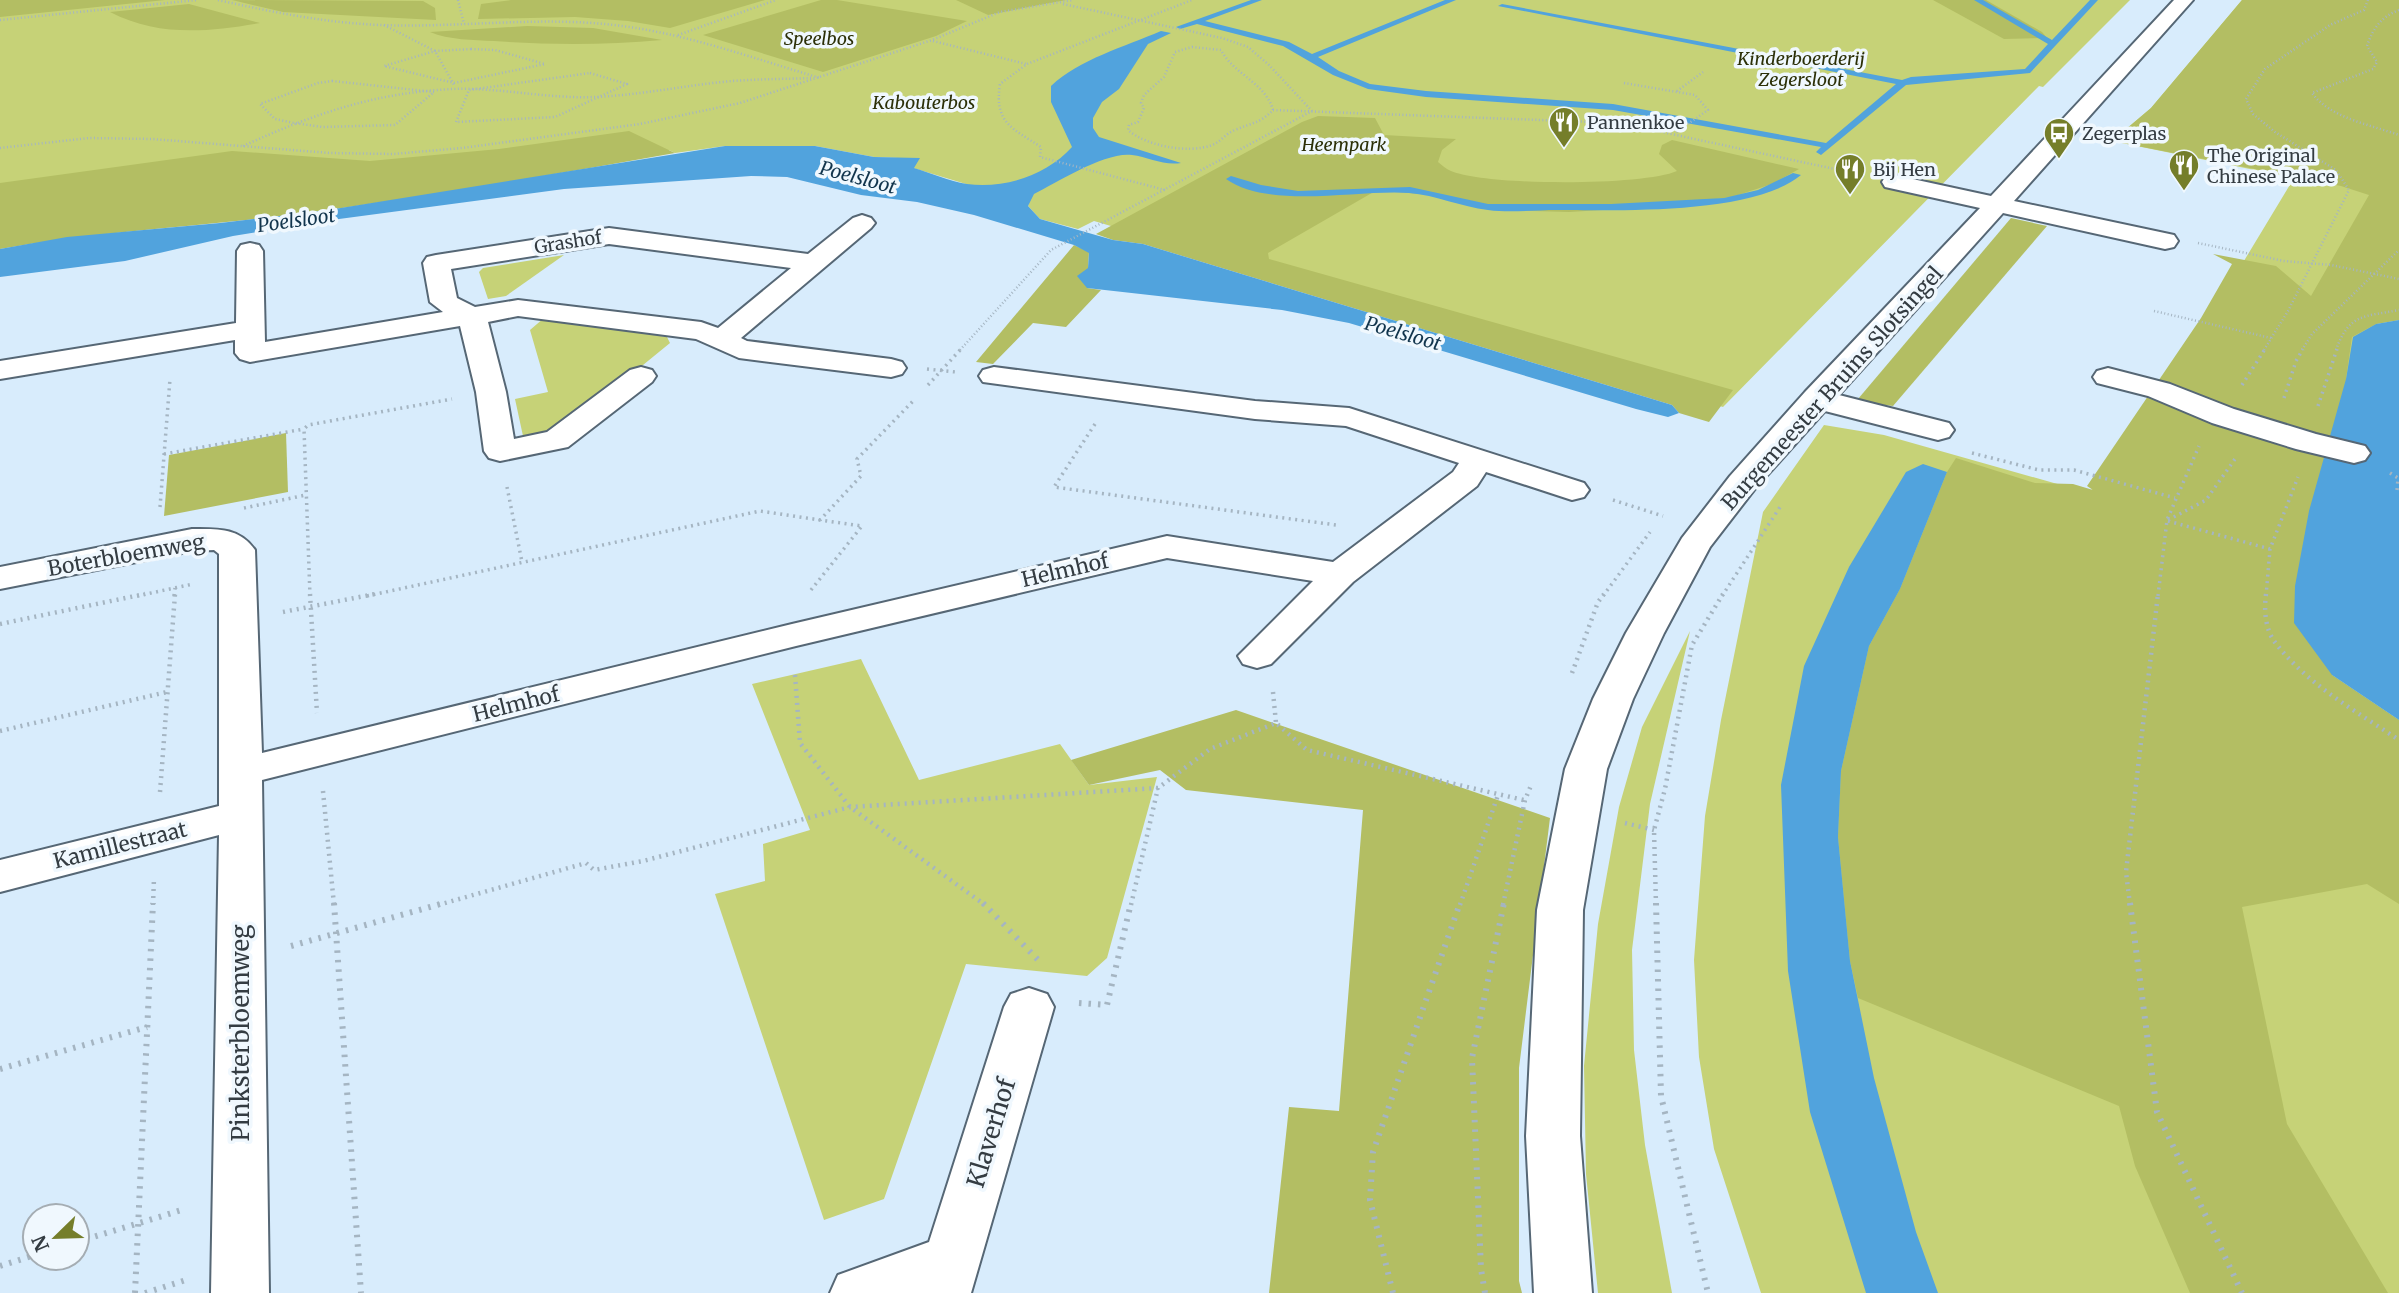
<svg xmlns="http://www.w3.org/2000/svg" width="2399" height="1293" font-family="Merriweather,serif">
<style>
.green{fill:#c6d277}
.forest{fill:#b3be63}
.water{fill:#51a3dd}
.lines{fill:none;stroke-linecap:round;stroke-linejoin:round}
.stream{fill:#51a3dd;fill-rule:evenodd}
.minor-casing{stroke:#566775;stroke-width:4}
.path-far3{stroke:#a5b5c2;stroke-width:2.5;stroke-dasharray:1 2.5;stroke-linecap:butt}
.path-far2{stroke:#a5b5c2;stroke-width:3.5;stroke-dasharray:2 4.5;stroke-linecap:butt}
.path-far1{stroke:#a5b5c2;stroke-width:4.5;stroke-dasharray:2 5;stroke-linecap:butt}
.path{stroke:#a5b5c2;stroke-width:6;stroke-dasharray:2.5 7;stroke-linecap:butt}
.minor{fill:#fff;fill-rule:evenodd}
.labels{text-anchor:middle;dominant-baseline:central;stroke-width:7;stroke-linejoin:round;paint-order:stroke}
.far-park-label{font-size:18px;font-style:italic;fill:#2c3008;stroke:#f0f8fe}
.far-poi-label{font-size:18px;fill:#343c42;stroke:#f0f8fe;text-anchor:start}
.far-street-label{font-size:18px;fill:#343c42;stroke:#f0f8fe}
.far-water-label{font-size:19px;font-style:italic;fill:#12354d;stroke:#f0f8fe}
.street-label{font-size:21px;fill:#343c42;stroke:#f0f8fe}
.near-street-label{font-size:24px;fill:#343c42;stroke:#f0f8fe}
</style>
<rect width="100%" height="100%" fill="#d8ecfc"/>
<g class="green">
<polygon points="0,0 2130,0 2043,87 2039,86 1723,407 1094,221 1078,229 1040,219 1028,206 1029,203 913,168 915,165 899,158 874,157 815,146 725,146 675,153 669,150 0,242"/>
<polygon points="2242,0 2399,0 2399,320 2376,324 2332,675 2399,720 2399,1293 1761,1293 1714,1149 1699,1057 1694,960 1705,816 1721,720 1763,512 1824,425 1884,435 2089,493 2160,400 2294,178 2112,141 2151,108"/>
<polygon points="564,255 506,296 488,299 479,272 483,268"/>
<polygon points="544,318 667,337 670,343 567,427 523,436 515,399 548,392 530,330"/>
<polygon points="1690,631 1650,804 1632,950 1634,1050 1645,1145 1672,1293 1598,1293 1586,1174 1584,1066 1598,924 1619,807 1642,727"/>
<polygon points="861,659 919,780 1060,744 1089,785 1157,777 1107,958 1087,976 966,964 884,1199 824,1220 715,894 765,881 763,844 810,830 752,684"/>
</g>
<g class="forest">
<polygon points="0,0 165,0 0,17"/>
<polygon points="232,0 423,1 435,8 436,20 283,12"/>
<polygon points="511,0 765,0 670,28 628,21 575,17 478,19 481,4"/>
<polygon points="821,0 837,0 967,21 936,36 823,72 703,35"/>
<polygon points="956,0 1066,0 988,15"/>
<polygon points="1933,0 1986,0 2042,32 2047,38 2004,39"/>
<polygon points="2242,0 2399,0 2399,320 2376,324 2352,337 2346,379 2332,675 2399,720 2399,904 2367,884 2242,907 2287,1124 2388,1293 2190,1293 2135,1166 2119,1106 1858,998 1850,961 1838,837 1841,771 1869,646 1900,589 1947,472 1956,458 2035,483 2073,484 2093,490 2087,486 2201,318 2232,264 2213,254 2276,266 2311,296 2369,195 2341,186 2112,141 2151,108"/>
<path d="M189,4L260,23C208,32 158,37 110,12Z"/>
<path d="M527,26L593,28L662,40C606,45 550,45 494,41C473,40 449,40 430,32Z"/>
<path d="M1318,116L1375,118L1384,135L1456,139L1442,150L1438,162C1442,165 1446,169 1451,171C1486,186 1643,186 1677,171L1659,154L1662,145L1672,140L1799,169L1772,184L1732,197L1652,207L1569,212L1496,210L1430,195L1377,190L1268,253L1269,259L1733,390L1709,422L1679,413L1672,405L1143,244L1113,240L1096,234L1302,122Z"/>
<path d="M629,131L675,153C547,176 419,198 291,215C194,227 96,232 0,249V183L232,151L370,161L499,149Z"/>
<polygon points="2011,218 2047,226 1893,406 1868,403 1858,399"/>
<polygon points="1074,245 1089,252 1087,288 1101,290 1066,327 1033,323 993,364 976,362"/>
<polygon points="286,433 288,492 164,516 169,455"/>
<polygon points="1236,710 1550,818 1519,1068 1519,1281 1522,1293 1269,1293 1289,1107 1339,1111 1363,810 1186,790 1160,770 1089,785 1071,760"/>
</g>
<g class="water">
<path d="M1161,31L1171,33L1148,44L1119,89L1102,102L1093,118V128L1099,137L1181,163C1164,166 1148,157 1132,155C1107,151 1057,182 1034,194L1028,206L1040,219L1113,240L1143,244L1672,405L1679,413L1668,417L1636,409L1349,323L1282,310L1087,288L1077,276L1088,268L1089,253L1074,245L974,215L917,202L861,195L787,177L751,176L564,189L324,221L233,236L125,261L0,277V249L67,237L220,223L322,211L725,146H815L874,157L920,158L914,168C931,173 949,181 967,184C1005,189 1047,175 1072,147L1051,102V86C1080,59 1124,47 1161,31Z"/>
<polygon points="2399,320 2399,720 2332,675 2294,623 2295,586 2309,511 2346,379 2353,337 2376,324"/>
<polygon points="1923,464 1947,472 1900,589 1869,646 1841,771 1838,837 1850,961 1874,1078 1916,1232 1938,1293 1866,1293 1810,1112 1788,971 1781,785 1804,666 1849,567 1906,472"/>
</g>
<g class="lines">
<g class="stream">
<polygon points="1251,0 1262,0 1205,21 1289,42 1312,54 1445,0 1456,0 1318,57 1339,71 1370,84 1426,91 1613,104 1826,143 1896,84 1498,6 1502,4 1902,80 1911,77 2025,69 2048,44 1974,0 1983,0 2052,40 2090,0 2098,0 2030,73 1906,85 1821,155 1816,152 1821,147 1613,110 1426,97 1368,89 1333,75 1283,46 1197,24 1180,29 1176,27"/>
<path d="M1793,173L1801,175C1753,215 1619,210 1557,210C1534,210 1510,213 1488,210C1461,207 1436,195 1409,193C1359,189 1270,210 1226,179L1231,176L1261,185L1298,191L1410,187L1488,204H1611L1724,198L1758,190Z"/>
</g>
<g class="minor-casing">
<g id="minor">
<polygon points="2174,0 2193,0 2014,201 2174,235 2178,241 2174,247 2165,249 2003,213 1839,395 1949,423 1954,430 1949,437 1938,440 1825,411 1754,490 1710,547 1664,633 1633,699 1607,769 1583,910 1580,1136 1592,1293 1534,1293 1526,1136 1537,910 1565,769 1593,699 1626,633 1682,538 1730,476 1805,392 1980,208 1885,187 1882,182 1885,177 1894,175 1991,196"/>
<path d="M862,215L871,218L875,223L871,228L741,338L747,341L891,359L902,362L906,368L902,374L891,377L739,358L696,339L518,316L488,322L506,392L514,439L547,432L630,370L641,367L652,370L656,376L652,382L568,447L500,461L489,458L484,451L476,392L460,326L250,362L240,359L235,353V340L0,379V361L236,323L237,251L241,245L250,243L259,245L263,251L265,342L443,312L430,302L423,263L427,257L436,255L609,228L808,254L853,218ZM609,244L791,268L718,328L701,322L518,300L475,307L457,298L451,269Z"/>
<path d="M994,367L1255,401L1349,408L1584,483L1589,490L1584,497L1572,500L1486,472L1477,486L1353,582L1271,664L1257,668L1243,664L1238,656L1313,581L1167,558L796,646L262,780L269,1293H211L219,835L0,892V860L219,806V554L214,550L192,551L0,589V567L192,529C217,529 239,527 255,550L262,753L792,624L1167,536L1333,562L1453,472L1459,463L1346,426L1255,419L983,382L979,376L983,370Z"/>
<polygon points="2108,368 2170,384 2234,409 2316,434 2365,446 2370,453 2365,460 2354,463 2296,449 2212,423 2148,396 2097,383 2093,377 2097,371"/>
<polygon points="1029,988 1047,994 1054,1007 971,1293 830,1293 838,1275 929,1242 1004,1007 1011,994"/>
</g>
</g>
<g class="path-far3">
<path d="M218,0C272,12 326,23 381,25C458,28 537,16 614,25C685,33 752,58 820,78"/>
<polyline points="458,0 464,24"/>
<polyline points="1063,4 1222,38 1248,47 1269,65 1312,111"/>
<path d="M2399,10C2381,17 2373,28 2367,46L2377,62L2373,69L2312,93C2330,118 2371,125 2399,135"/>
<polyline points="0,20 197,0"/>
<polyline points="384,25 435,51 454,85"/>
<polyline points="678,35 776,0"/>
<polyline points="933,41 1026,64"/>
<path d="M1192,47L1221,50C1234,75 1265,82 1273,110C1261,123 1251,123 1235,130C1226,133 1221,142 1212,145C1189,154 1146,146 1128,130L1129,125L1138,122L1144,108L1141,103L1144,95L1164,77L1175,52Z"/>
<polygon points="471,49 495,50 545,64 454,83 384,66 435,51"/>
<polygon points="590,73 627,84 555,117 456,122 469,90"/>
<polygon points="332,81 434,92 395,125 323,127 294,123 275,119 260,104 318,83"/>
<polyline points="1624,83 1695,95 1708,110 1675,133"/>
<polyline points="1677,91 1703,72"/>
<polyline points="1273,110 1620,123 1858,174"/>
<path d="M243,146C314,114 373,93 452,89C497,87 547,99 595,97C641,95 687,85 732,81C759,79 786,79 812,78"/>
<polyline points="0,148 89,138 152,139 330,153 393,154 462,148 640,124 740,103 932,40 1000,12 1073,0"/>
<path d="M1165,190L1040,157L1041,147C1012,128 994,123 1000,84L1027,64L1192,0"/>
<polyline points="2198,243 2284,261 2331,265 2399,279"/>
<polyline points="2154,311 2271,338"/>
<polyline points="960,350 1051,250 1312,111"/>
<polyline points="2264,350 2288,311 2349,190 2336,170 2275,132 2253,114 2246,99 2265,69 2330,25 2364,10 2368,0"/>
<polyline points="2302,350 2312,334 2399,250"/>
<path d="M2336,350C2349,313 2364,317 2399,310"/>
</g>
<g class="path-far2">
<polyline points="927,369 956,372"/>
<polyline points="928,385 961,349"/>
<polyline points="2242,385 2265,349"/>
<polyline points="2284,398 2296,361 2303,349"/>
<polyline points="2318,406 2337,349"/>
<polyline points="1095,424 1054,487 1336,525"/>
<polyline points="1972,453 2039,470 2074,470 2175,498"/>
<polyline points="164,454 304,429"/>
<polyline points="2390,473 2398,478 2397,490"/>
<polyline points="507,487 522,562"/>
<polyline points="1613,500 1663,516"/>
<polyline points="160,507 170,379"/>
<polyline points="244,508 306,495"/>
<polyline points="2168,520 2206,500 2235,459"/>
<polyline points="2168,521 2270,549"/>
<polyline points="811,590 862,526 820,520 861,476 857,459 915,399"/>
<polyline points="137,596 193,584"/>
<polyline points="174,596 175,588"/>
<polyline points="310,596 304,429 308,425 452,399"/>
<polyline points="367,596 760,511 820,520"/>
<polyline points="1603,596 1650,532"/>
<polyline points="1722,596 1782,504"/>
<polyline points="2158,596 2167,520 2199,446"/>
<polyline points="2266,596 2270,549 2298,477"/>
</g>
<g class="path-far1">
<polyline points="310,594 317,713"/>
<path d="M2266,594C2264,609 2265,628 2274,641C2306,684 2356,711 2399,740"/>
<polyline points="283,612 375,594"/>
<polyline points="0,624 145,594"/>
<polyline points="1572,673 1598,602 1604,594"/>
<polyline points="795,675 800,743 850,807 985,905"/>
<polyline points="1273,692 1276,723"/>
<polyline points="0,731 167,692"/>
<polyline points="323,791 334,905"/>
<polyline points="160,792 175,594"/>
<polyline points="1625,823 1654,830"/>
<polyline points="153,905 154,878"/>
<polyline points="438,905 586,863 594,870 643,861 850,807 1158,788 1210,749 1276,723 1307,750 1528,801"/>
<polyline points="1131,905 1158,788"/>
<polyline points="1460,905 1498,795"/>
<polyline points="1503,905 1525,800 1532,783"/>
<polyline points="1656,905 1654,830 1665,789 1692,645 1723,594"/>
<polyline points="2130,905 2126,872 2158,594"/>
</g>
<g class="path">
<polyline points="334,903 361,1293"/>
<polyline points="983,903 1041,963"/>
<polyline points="1656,903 1661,1096 1708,1293"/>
<polyline points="2130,903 2157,1112 2242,1293"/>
<polyline points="291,946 444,903"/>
<polyline points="1079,1003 1107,1005 1131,903"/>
<polyline points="0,1069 147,1027"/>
<polyline points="77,1242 185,1209"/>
<polyline points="0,1266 35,1255"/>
<polyline points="135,1293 153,903"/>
<polyline points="145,1293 186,1280"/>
<polyline points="1393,1293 1370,1200 1373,1152 1460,903"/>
<polyline points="1485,1293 1481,1269 1472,1058 1504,903"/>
</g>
<use href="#minor" class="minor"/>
</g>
<defs>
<g id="restaurant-pin" transform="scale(1.575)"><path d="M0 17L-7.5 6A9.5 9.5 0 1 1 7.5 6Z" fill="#757e2a" stroke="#f0f8fe"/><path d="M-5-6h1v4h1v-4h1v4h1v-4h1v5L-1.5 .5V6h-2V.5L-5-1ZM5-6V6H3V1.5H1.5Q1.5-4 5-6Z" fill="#fff"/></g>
<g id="bus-pin" transform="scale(1.575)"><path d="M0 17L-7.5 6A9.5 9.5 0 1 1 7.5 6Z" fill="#757e2a" stroke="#f0f8fe"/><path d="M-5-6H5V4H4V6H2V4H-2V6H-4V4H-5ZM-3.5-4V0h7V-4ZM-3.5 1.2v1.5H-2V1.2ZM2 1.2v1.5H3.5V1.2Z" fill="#fff"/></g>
</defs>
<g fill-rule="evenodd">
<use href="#restaurant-pin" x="1564" y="122"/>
<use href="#bus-pin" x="2059" y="133"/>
<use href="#restaurant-pin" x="2184" y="165"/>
<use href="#restaurant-pin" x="1850" y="169"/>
</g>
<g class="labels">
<g class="far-park-label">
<text x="819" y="38">Speelbos</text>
<text x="1801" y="58">Kinderboerderij<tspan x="1801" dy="21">Zegersloot</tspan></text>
<text x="924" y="102">Kabouterbos</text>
<text x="1344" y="144">Heempark</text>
</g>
<g class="far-poi-label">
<text x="1587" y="122">Pannenkoe</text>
<text x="2082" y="133">Zegerplas</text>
<text x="2207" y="155">The Original<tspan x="2207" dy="21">Chinese Palace</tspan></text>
<text x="1873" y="169">Bij Hen</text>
</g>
<g class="far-street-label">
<text transform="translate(568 242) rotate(-9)">Grashof</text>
</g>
<g class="far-water-label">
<text transform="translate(858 177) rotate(15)">Poelsloot</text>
<text transform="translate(296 220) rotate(-8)">Poelsloot</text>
<text transform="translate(1403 333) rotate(16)">Poelsloot</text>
</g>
<g class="street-label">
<text transform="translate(1832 388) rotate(-48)">Burgemeester Bruins Slotsingel</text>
<text transform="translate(126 555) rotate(-10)">Boterbloemweg</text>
<text transform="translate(1065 570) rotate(-13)">Helmhof</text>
<text transform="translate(516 704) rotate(-14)">Helmhof</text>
<text transform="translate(120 845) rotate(-14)">Kamillestraat</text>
</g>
<g class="near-street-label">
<text transform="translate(240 1033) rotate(-90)">Pinksterbloemweg</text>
<text transform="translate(991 1133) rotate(-73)">Klaverhof</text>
</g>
</g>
<g transform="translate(56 1237) rotate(247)"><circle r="33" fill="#f0f8fe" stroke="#a5adb3" stroke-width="2"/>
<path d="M0-5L12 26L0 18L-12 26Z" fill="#757e2a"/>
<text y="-10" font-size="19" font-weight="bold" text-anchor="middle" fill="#343c42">N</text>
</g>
</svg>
